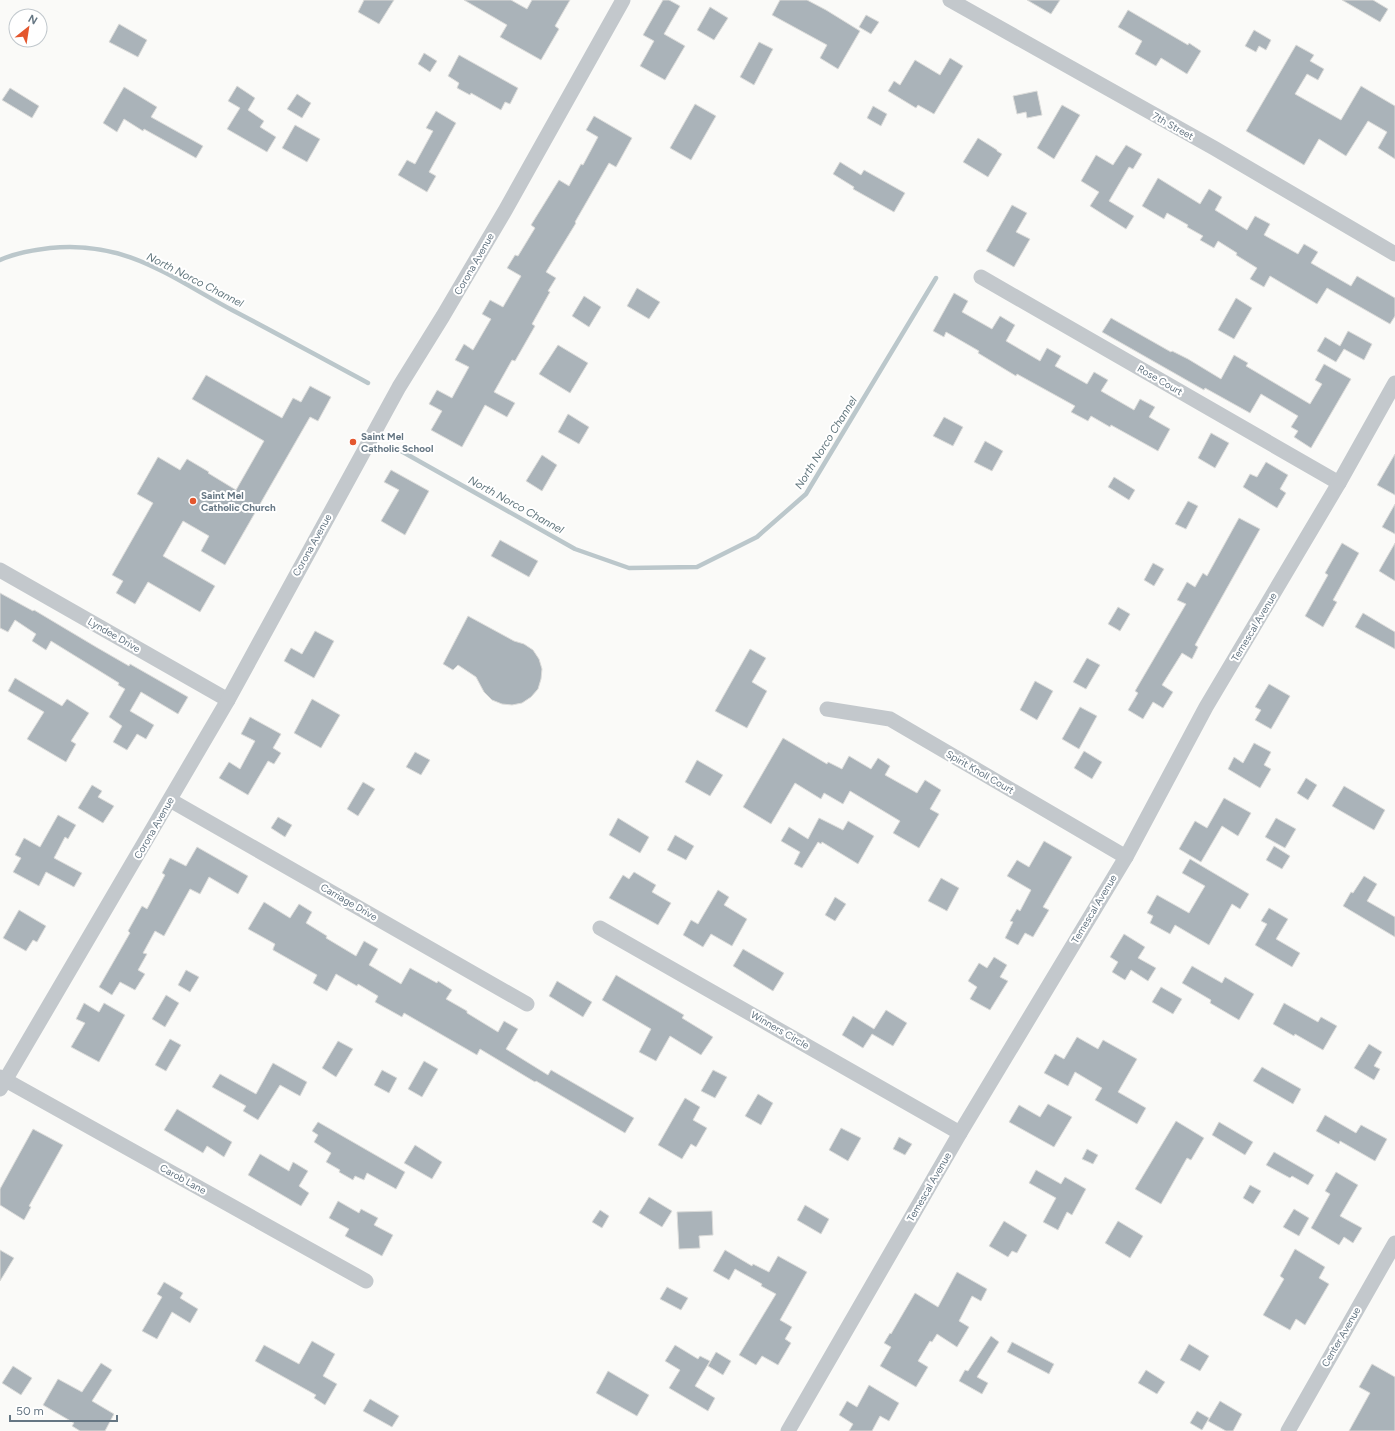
<svg xmlns="http://www.w3.org/2000/svg" width="1395" height="1431" font-family="Figtree,sans-serif">
<style>
.lines{fill:none;stroke-linecap:round;stroke-linejoin:round}
.stream{stroke:#bbc7cb;stroke-width:4.5}
.building{fill:#aab3b9;stroke:#dcdcda}
.street{stroke:#c3c8cc;stroke-width:15}
.poi-dot{fill:#e4572e;stroke:#fff;stroke-width:1.5}
.labels{text-anchor:middle;dominant-baseline:central;stroke-width:4;stroke-linejoin:round;paint-order:stroke}
.street-label{font-size:10px;fill:#657683;stroke:#fff}
.poi-label{font-size:10px;font-weight:bold;fill:#657683;stroke:#fff;text-anchor:start}
.water-label{font-size:11px;font-style:italic;fill:#60757c;stroke:#fff}
</style>
<rect width="100%" height="100%" fill="#fafaf8"/>
<g class="lines">
<g class="stream">
<path d="M0,260C15,253 33,250 50,248C126,240 170,277 232,310C278,334 323,359 368,383"/>
<polyline points="401,451 575,549 629,568 697,567 757,537 806,494 936,278"/>
</g>
</g>
<g class="building">
<polygon points="364,0 394,0 379,24 358,12"/>
<polygon points="464,0 511,0 527,9 532,0 570,0 555,26 559,29 541,60 500,37 507,25"/>
<polygon points="663,0 669,0 680,6 664,34 685,46 665,80 640,66 654,41 643,35"/>
<polygon points="780,0 807,0 826,10 860,31 838,69 820,58 827,45 772,15"/>
<polygon points="1027,0 1060,0 1051,14"/>
<polygon points="1342,0 1373,0 1388,9 1380,22"/>
<polygon points="710,7 728,18 714,40 697,30"/>
<polygon points="1128,10 1188,45 1189,43 1201,51 1187,74 1161,58 1156,66 1135,54 1142,41 1118,27"/>
<polygon points="866,15 879,22 871,34 859,27"/>
<polygon points="119,24 147,40 138,57 109,42"/>
<polygon points="1254,30 1271,40 1266,50 1259,46 1256,52 1245,46"/>
<polygon points="759,42 773,49 754,85 740,77"/>
<polygon points="1296,45 1314,55 1310,61 1324,69 1318,80 1307,74 1295,94 1341,120 1361,86 1395,106 1395,159 1378,148 1387,132 1368,121 1346,156 1319,139 1304,165 1246,131"/>
<polygon points="424,53 437,61 430,72 418,64"/>
<polygon points="459,55 518,88 510,104 505,102 501,110 471,93 470,95 457,88 459,83 448,76"/>
<polygon points="950,58 963,66 934,114 918,105 916,108 888,91 894,81 900,85 915,60 940,75"/>
<polygon points="237,86 255,98 248,110 264,121 260,127 276,137 267,152 227,129 240,108 228,101"/>
<polygon points="124,87 157,107 151,117 203,146 196,158 144,129 143,131 124,119 117,132 103,123"/>
<polygon points="10,88 39,106 32,118 2,100"/>
<polygon points="1037,91 1042,115 1027,118 1026,112 1017,114 1013,96"/>
<polygon points="297,94 311,103 302,118 287,109"/>
<polygon points="695,104 716,116 691,160 670,148"/>
<polygon points="1062,105 1080,115 1054,159 1037,148"/>
<polygon points="873,106 887,114 881,126 867,118"/>
<polygon points="436,111 456,123 429,172 436,176 427,192 398,175 407,160 415,164 433,131 426,128"/>
<polygon points="594,116 632,138 616,167 609,163 575,222 576,223 546,272 556,278 548,291 550,292 532,324 535,326 515,361 512,360 494,392 515,403 507,417 485,405 462,447 431,430 442,411 429,404 437,390 452,398 469,367 455,360 464,344 473,350 491,319 482,314 490,300 503,307 521,276 507,268 515,255 518,256 535,228 531,225 559,180 569,186 581,164 583,165 598,137 586,130"/>
<polygon points="295,125 320,139 307,162 282,148"/>
<polygon points="978,138 997,150 997,151 1002,154 988,177 963,162"/>
<polygon points="1126,145 1142,154 1133,169 1129,167 1109,201 1134,216 1126,229 1090,206 1099,192 1081,181 1096,155 1113,165"/>
<polygon points="840,162 861,175 864,170 905,193 894,212 853,189 854,187 833,174"/>
<polygon points="1158,178 1200,204 1209,189 1222,197 1215,210 1247,230 1255,216 1270,224 1264,235 1298,254 1304,244 1318,252 1311,263 1351,286 1357,276 1395,298 1395,316 1390,324 1327,288 1317,304 1270,276 1264,287 1250,279 1257,268 1236,255 1237,253 1218,241 1214,248 1200,240 1203,236 1187,227 1188,225 1167,213 1164,219 1142,206"/>
<polygon points="1012,205 1027,213 1016,232 1030,239 1014,267 986,251"/>
<polygon points="637,288 660,302 649,319 627,306"/>
<polygon points="954,293 968,301 962,312 992,329 1000,316 1015,325 1006,341 1040,361 1047,348 1061,356 1055,366 1087,384 1094,372 1108,380 1101,391 1134,410 1140,399 1155,407 1149,417 1170,429 1158,451 1111,425 1110,427 1091,416 1088,421 1071,412 1075,406 1017,374 1016,376 978,353 979,351 946,332 944,337 933,331"/>
<polygon points="584,296 601,307 589,327 572,316"/>
<polygon points="1236,298 1252,308 1234,339 1218,330"/>
<polygon points="1111,318 1171,352 1172,351 1188,359 1221,379 1234,355 1248,363 1246,366 1310,404 1322,384 1315,380 1324,364 1351,379 1311,448 1294,437 1298,431 1291,427 1298,416 1261,394 1250,413 1205,388 1204,390 1102,332"/>
<polygon points="1348,331 1372,344 1364,360 1344,349 1336,362 1317,351 1325,337 1340,346"/>
<polygon points="558,345 588,363 570,393 539,374"/>
<polygon points="206,375 282,418 293,398 301,402 310,386 331,397 318,421 310,417 225,565 201,551 209,536 183,521 163,556 215,586 200,612 148,582 135,604 116,593 123,581 112,575 153,503 137,494 158,457 180,470 187,459 209,472 208,473 236,490 264,441 192,399"/>
<polygon points="568,414 589,427 579,444 558,432"/>
<polygon points="944,417 963,427 953,446 933,436"/>
<polygon points="1211,433 1229,443 1215,468 1198,458"/>
<polygon points="985,441 1003,451 992,471 974,462"/>
<polygon points="1395,454 1395,495 1377,485"/>
<polygon points="542,455 557,465 542,491 526,481"/>
<polygon points="1266,462 1288,475 1280,489 1286,493 1277,508 1243,487 1250,474 1257,477"/>
<polygon points="391,470 429,491 405,535 381,521 399,490 384,482"/>
<polygon points="1114,477 1135,490 1129,500 1108,487"/>
<polygon points="1188,501 1198,506 1186,529 1175,524"/>
<polygon points="1395,504 1395,534 1382,527"/>
<polygon points="1239,518 1260,529 1195,645 1198,647 1192,659 1182,653 1162,685 1173,692 1163,708 1153,702 1143,719 1128,710 1138,693 1135,691 1186,604 1177,600 1187,582 1195,587 1203,573 1207,576"/>
<polygon points="500,540 538,561 529,577 491,556"/>
<polygon points="1342,543 1359,553 1333,600 1337,602 1323,627 1305,616 1328,575 1325,573"/>
<polygon points="1395,543 1395,581 1379,571"/>
<polygon points="1153,563 1164,569 1154,586 1144,580"/>
<polygon points="0,593 33,611 34,610 96,647 129,666 130,664 188,697 178,714 141,692 130,711 154,725 146,739 137,734 127,750 113,742 122,726 109,717 125,689 118,685 119,683 51,641 46,650 32,641 36,634 15,620 8,632 0,628"/>
<polygon points="1118,607 1130,614 1120,631 1108,624"/>
<polygon points="1363,613 1395,632 1395,649 1355,627"/>
<polygon points="468,616 514,641 524,644 533,650 539,659 542,669 541,679 538,689 531,697 522,703 512,705 502,704 492,700 484,692 476,677 458,665 453,670 443,664"/>
<polygon points="315,631 334,641 314,678 284,661 291,648 302,654"/>
<polygon points="750,649 766,658 752,682 767,691 747,728 715,711"/>
<polygon points="1087,658 1100,665 1086,689 1073,682"/>
<polygon points="15,678 62,706 67,699 89,713 71,741 76,744 66,762 27,739 44,712 8,691"/>
<polygon points="1035,681 1053,691 1037,720 1020,710"/>
<polygon points="1269,684 1290,696 1271,729 1255,720 1261,710 1255,707"/>
<polygon points="312,699 340,715 321,748 294,733"/>
<polygon points="1080,707 1097,716 1079,749 1062,739"/>
<polygon points="250,717 281,734 273,748 281,753 274,764 268,761 248,795 219,778 229,762 240,769 255,741 241,734"/>
<polygon points="783,738 827,764 828,762 842,769 849,756 871,769 878,758 890,766 885,775 917,793 925,780 941,790 930,809 939,814 919,848 893,833 900,821 850,791 843,804 824,793 821,799 795,783 771,824 743,807"/>
<polygon points="1254,743 1271,752 1264,765 1271,769 1260,788 1228,769 1234,757 1243,763"/>
<polygon points="1084,751 1102,762 1092,779 1074,768"/>
<polygon points="415,752 430,760 421,775 406,767"/>
<polygon points="697,760 723,775 710,796 685,782"/>
<polygon points="1306,778 1317,785 1308,800 1297,793"/>
<polygon points="363,782 375,789 358,816 347,809"/>
<polygon points="92,785 102,791 98,797 114,806 103,823 78,808"/>
<polygon points="1344,786 1385,810 1374,830 1332,806"/>
<polygon points="1224,798 1251,813 1238,836 1222,826 1201,862 1179,849 1195,821 1207,828"/>
<polygon points="58,815 76,825 68,839 65,837 54,858 82,873 74,887 46,872 39,886 13,872 21,858 15,855 24,838 40,847"/>
<polygon points="278,817 292,825 285,837 271,828"/>
<polygon points="618,818 649,837 640,853 609,835"/>
<polygon points="819,818 843,830 848,821 874,836 858,864 822,842 821,844 818,842 802,868 794,864 800,852 781,841 789,827 808,839"/>
<polygon points="1276,818 1296,829 1285,848 1265,837"/>
<polygon points="675,835 694,846 686,860 667,850"/>
<polygon points="1044,841 1072,857 1043,907 1049,910 1033,937 1025,933 1018,945 1005,938 1013,922 1010,921 1017,909 1020,911 1031,890 1007,876 1017,860 1029,867"/>
<polygon points="1274,846 1290,856 1282,869 1266,860"/>
<polygon points="197,847 248,876 238,894 209,877 200,894 190,889 164,936 155,931 143,953 147,954 138,970 145,974 135,990 120,982 112,995 99,987 130,933 128,931 142,906 147,909 165,875 162,873 170,858 186,866"/>
<polygon points="1190,859 1249,894 1240,909 1232,904 1209,945 1175,925 1170,934 1150,923 1153,916 1147,913 1157,895 1189,913 1205,886 1182,873"/>
<polygon points="634,872 656,885 652,892 671,903 658,925 609,898 623,875 629,879"/>
<polygon points="1364,876 1377,884 1367,901 1395,917 1395,937 1343,906 1351,892 1353,893"/>
<polygon points="941,878 959,888 947,911 928,901"/>
<polygon points="718,890 729,897 724,905 747,919 732,946 711,934 703,947 683,935 691,920 698,924"/>
<polygon points="835,897 846,904 835,921 825,915"/>
<polygon points="264,902 290,918 299,904 312,912 306,923 327,936 326,938 356,956 364,941 378,949 369,965 401,984 410,968 437,983 438,981 452,990 446,999 467,1011 467,1013 498,1032 504,1021 518,1029 506,1049 548,1075 551,1070 634,1118 625,1133 536,1081 535,1082 480,1049 477,1055 404,1013 402,1017 375,1002 378,996 358,984 357,986 336,974 327,991 313,983 317,975 273,950 273,949 275,944 248,929"/>
<polygon points="1269,908 1288,919 1276,939 1300,953 1292,967 1255,945 1267,924 1261,921"/>
<polygon points="19,910 46,926 37,942 33,940 26,951 3,938"/>
<polygon points="1124,934 1145,947 1138,958 1156,968 1148,981 1131,970 1125,980 1112,972 1118,962 1110,957"/>
<polygon points="743,949 784,973 773,991 733,966"/>
<polygon points="994,957 1007,965 1000,977 1008,981 990,1010 970,999 977,987 968,981 979,963 987,968"/>
<polygon points="1192,966 1222,983 1225,977 1254,994 1239,1020 1210,1003 1211,1000 1182,983"/>
<polygon points="186,970 199,977 190,992 178,985"/>
<polygon points="616,975 684,1015 682,1018 713,1037 701,1055 670,1036 656,1061 639,1052 651,1029 602,1000"/>
<polygon points="557,981 592,1002 583,1017 549,996"/>
<polygon points="1161,987 1182,999 1173,1014 1152,1002"/>
<polygon points="166,995 179,1003 165,1027 152,1019"/>
<polygon points="84,1003 99,1012 104,1003 125,1015 99,1062 71,1047 85,1023 76,1019"/>
<polygon points="1284,1003 1318,1022 1321,1017 1337,1026 1323,1050 1295,1034 1294,1036 1273,1024"/>
<polygon points="886,1010 907,1023 893,1046 872,1034 863,1048 842,1035 853,1016 874,1029"/>
<polygon points="1077,1037 1098,1049 1103,1040 1137,1059 1118,1092 1146,1108 1137,1124 1095,1100 1102,1088 1075,1072 1068,1086 1044,1073 1055,1054 1064,1059"/>
<polygon points="170,1039 181,1045 166,1071 155,1065"/>
<polygon points="338,1041 353,1049 336,1077 322,1068"/>
<polygon points="1369,1044 1382,1052 1374,1066 1380,1069 1374,1080 1354,1068"/>
<polygon points="424,1061 438,1069 422,1097 408,1089"/>
<polygon points="273,1063 307,1082 300,1096 280,1085 258,1120 243,1111 246,1106 212,1087 220,1074 256,1094"/>
<polygon points="1262,1067 1301,1089 1293,1104 1253,1081"/>
<polygon points="382,1070 397,1078 389,1093 374,1085"/>
<polygon points="713,1070 727,1077 715,1098 701,1091"/>
<polygon points="758,1094 773,1103 761,1125 745,1116"/>
<polygon points="685,1098 700,1107 693,1120 707,1128 696,1147 691,1144 682,1159 658,1145"/>
<polygon points="1048,1104 1072,1117 1054,1147 1009,1122 1019,1105 1040,1117"/>
<polygon points="177,1109 232,1142 224,1157 207,1146 203,1153 164,1130"/>
<polygon points="1325,1115 1356,1133 1361,1125 1387,1139 1375,1161 1340,1141 1339,1144 1316,1131"/>
<polygon points="1176,1121 1204,1138 1191,1160 1187,1158 1161,1204 1135,1189"/>
<polygon points="318,1122 405,1172 396,1189 367,1173 364,1180 355,1176 353,1180 339,1172 340,1170 326,1162 331,1153 314,1142 318,1135 312,1131"/>
<polygon points="1219,1122 1253,1142 1245,1155 1212,1135"/>
<polygon points="841,1128 861,1138 848,1161 829,1150"/>
<polygon points="33,1129 63,1145 29,1206 31,1207 24,1220 0,1205 0,1189"/>
<polygon points="899,1137 912,1144 905,1155 893,1149"/>
<polygon points="415,1145 442,1162 432,1179 404,1163"/>
<polygon points="1087,1149 1098,1155 1093,1164 1082,1159"/>
<polygon points="1274,1152 1314,1175 1308,1185 1292,1176 1290,1178 1266,1165"/>
<polygon points="260,1154 289,1171 293,1162 308,1171 299,1186 309,1193 301,1206 248,1175"/>
<polygon points="1036,1170 1061,1184 1065,1177 1086,1189 1072,1215 1067,1212 1058,1230 1043,1222 1056,1198 1029,1183"/>
<polygon points="1336,1172 1358,1185 1340,1216 1362,1228 1353,1243 1344,1237 1339,1245 1311,1228 1330,1194 1325,1191"/>
<polygon points="1250,1185 1261,1191 1253,1204 1243,1198"/>
<polygon points="649,1197 672,1211 662,1227 639,1213"/>
<polygon points="338,1201 359,1213 361,1209 378,1218 374,1225 393,1235 382,1256 345,1236 349,1229 329,1218"/>
<polygon points="805,1205 829,1219 821,1234 797,1220"/>
<polygon points="1294,1209 1309,1218 1299,1236 1283,1227"/>
<polygon points="600,1210 609,1216 602,1228 592,1222"/>
<polygon points="712,1211 713,1235 699,1236 700,1248 679,1249 677,1212"/>
<polygon points="1004,1221 1027,1235 1017,1253 1012,1251 1008,1257 989,1246"/>
<polygon points="1118,1221 1143,1236 1130,1258 1105,1243"/>
<polygon points="1295,1249 1325,1267 1319,1278 1329,1284 1305,1325 1296,1319 1290,1330 1263,1315 1284,1279 1280,1276"/>
<polygon points="0,1250 14,1258 0,1281"/>
<polygon points="725,1250 752,1266 753,1264 769,1272 778,1256 807,1272 780,1320 792,1327 785,1339 791,1343 778,1365 762,1356 756,1365 739,1355 776,1294 761,1286 762,1284 735,1269 729,1280 713,1271"/>
<polygon points="957,1272 987,1289 981,1301 972,1296 959,1321 969,1327 957,1347 937,1334 932,1342 930,1341 918,1361 928,1367 916,1387 880,1366 891,1347 884,1343 890,1333 891,1334 915,1293 938,1307"/>
<polygon points="164,1282 183,1293 180,1298 198,1309 190,1323 172,1312 157,1339 142,1331 162,1297 157,1294"/>
<polygon points="667,1287 688,1298 681,1310 660,1299"/>
<polygon points="991,1336 999,1342 977,1377 988,1383 982,1394 959,1381 965,1370 968,1371"/>
<polygon points="312,1341 335,1354 323,1376 337,1384 325,1405 314,1398 316,1395 255,1361 264,1345 299,1364"/>
<polygon points="1012,1342 1054,1364 1049,1374 1007,1352"/>
<polygon points="1189,1344 1209,1356 1200,1371 1180,1360"/>
<polygon points="675,1345 698,1359 700,1356 710,1361 695,1386 715,1398 708,1411 669,1388 680,1370 665,1361"/>
<polygon points="716,1352 731,1361 723,1375 708,1366"/>
<polygon points="101,1363 112,1370 92,1401 114,1414 105,1431 80,1431 72,1426 74,1423 43,1405 58,1379 82,1392"/>
<polygon points="1372,1364 1395,1377 1395,1431 1349,1431 1370,1393 1359,1387"/>
<polygon points="13,1366 32,1378 21,1395 2,1383"/>
<polygon points="1146,1370 1165,1382 1157,1394 1138,1383"/>
<polygon points="608,1371 649,1395 637,1416 596,1393"/>
<polygon points="869,1385 899,1403 889,1421 880,1416 872,1431 849,1431 853,1424 839,1415 847,1401 857,1407"/>
<polygon points="370,1399 399,1416 392,1427 363,1411"/>
<polygon points="1220,1401 1242,1414 1233,1431 1226,1431 1208,1421"/>
<polygon points="1197,1411 1209,1418 1202,1430 1190,1423"/>
</g>
<g class="lines">
<g class="street">
<polyline points="950,0 1214,148 1395,254"/>
<polyline points="981,277 1339,483"/>
<polyline points="0,570 228,700"/>
<polyline points="827,709 890,719 1126,857"/>
<polyline points="170,800 527,1004"/>
<polyline points="600,928 960,1133"/>
<polyline points="0,1077 366,1281"/>
<polyline points="0,1089 228,700 399,387 443,316 506,209 623,0"/>
<polyline points="788,1431 960,1133 1126,857 1206,707 1339,483 1395,383"/>
<polyline points="1288,1431 1395,1243"/>
</g>
</g>
<g class="poi-dot">
<circle cx="353" cy="442" r="4"/>
<circle cx="193" cy="501" r="4"/>
</g>
<g class="labels">
<g class="street-label">
<text transform="translate(1173 126) rotate(29)">7th Street</text>
<text transform="translate(474 264) rotate(-60)">Corona Avenue</text>
<text transform="translate(1160 380) rotate(30)">Rose Court</text>
<text transform="translate(312 545) rotate(-61)">Corona Avenue</text>
<text transform="translate(1254 627) rotate(-59)">Temescal Avenue</text>
<text transform="translate(114 635) rotate(30)">Lyndee Drive</text>
<text transform="translate(980 772) rotate(30)">Spirit Knoll Court</text>
<text transform="translate(154 828) rotate(-60)">Corona Avenue</text>
<text transform="translate(349 902) rotate(30)">Carriage Drive</text>
<text transform="translate(1094 909) rotate(-59)">Temescal Avenue</text>
<text transform="translate(780 1030) rotate(30)">Winners Circle</text>
<text transform="translate(183 1179) rotate(29)">Carob Lane</text>
<text transform="translate(929 1187) rotate(-60)">Temescal Avenue</text>
<text transform="translate(1341 1337) rotate(-60)">Center Avenue</text>
</g>
<g class="poi-label">
<text x="361" y="436">Saint Mel<tspan x="361" dy="12">Catholic School</tspan></text>
<text x="201" y="495">Saint Mel<tspan x="201" dy="12">Catholic Church</tspan></text>
</g>
<g class="water-label">
<text transform="translate(195 280) rotate(27)">North Norco Channel</text>
<text transform="translate(826 443) rotate(-58)">North Norco Channel</text>
<text transform="translate(516 505) rotate(29)">North Norco Channel</text>
</g>
</g>
<g transform="translate(28 28) rotate(30)"><circle r="19" fill="#ffffff" stroke="#c1c8cd"/>
<path d="M0-3L7 15L0 10L-7 15Z" fill="#e4572e"/>
<text y="-6" font-size="11" font-weight="bold" text-anchor="middle" fill="#657683">N</text>
</g>
<path d="M10 1415v6h107v-6" fill="none" stroke="#657683" stroke-width="2"/>
<text x="16" y="1415" font-size="12" fill="#657683" stroke="#ffffff" stroke-width="3" paint-order="stroke">50 m</text>
</svg>
